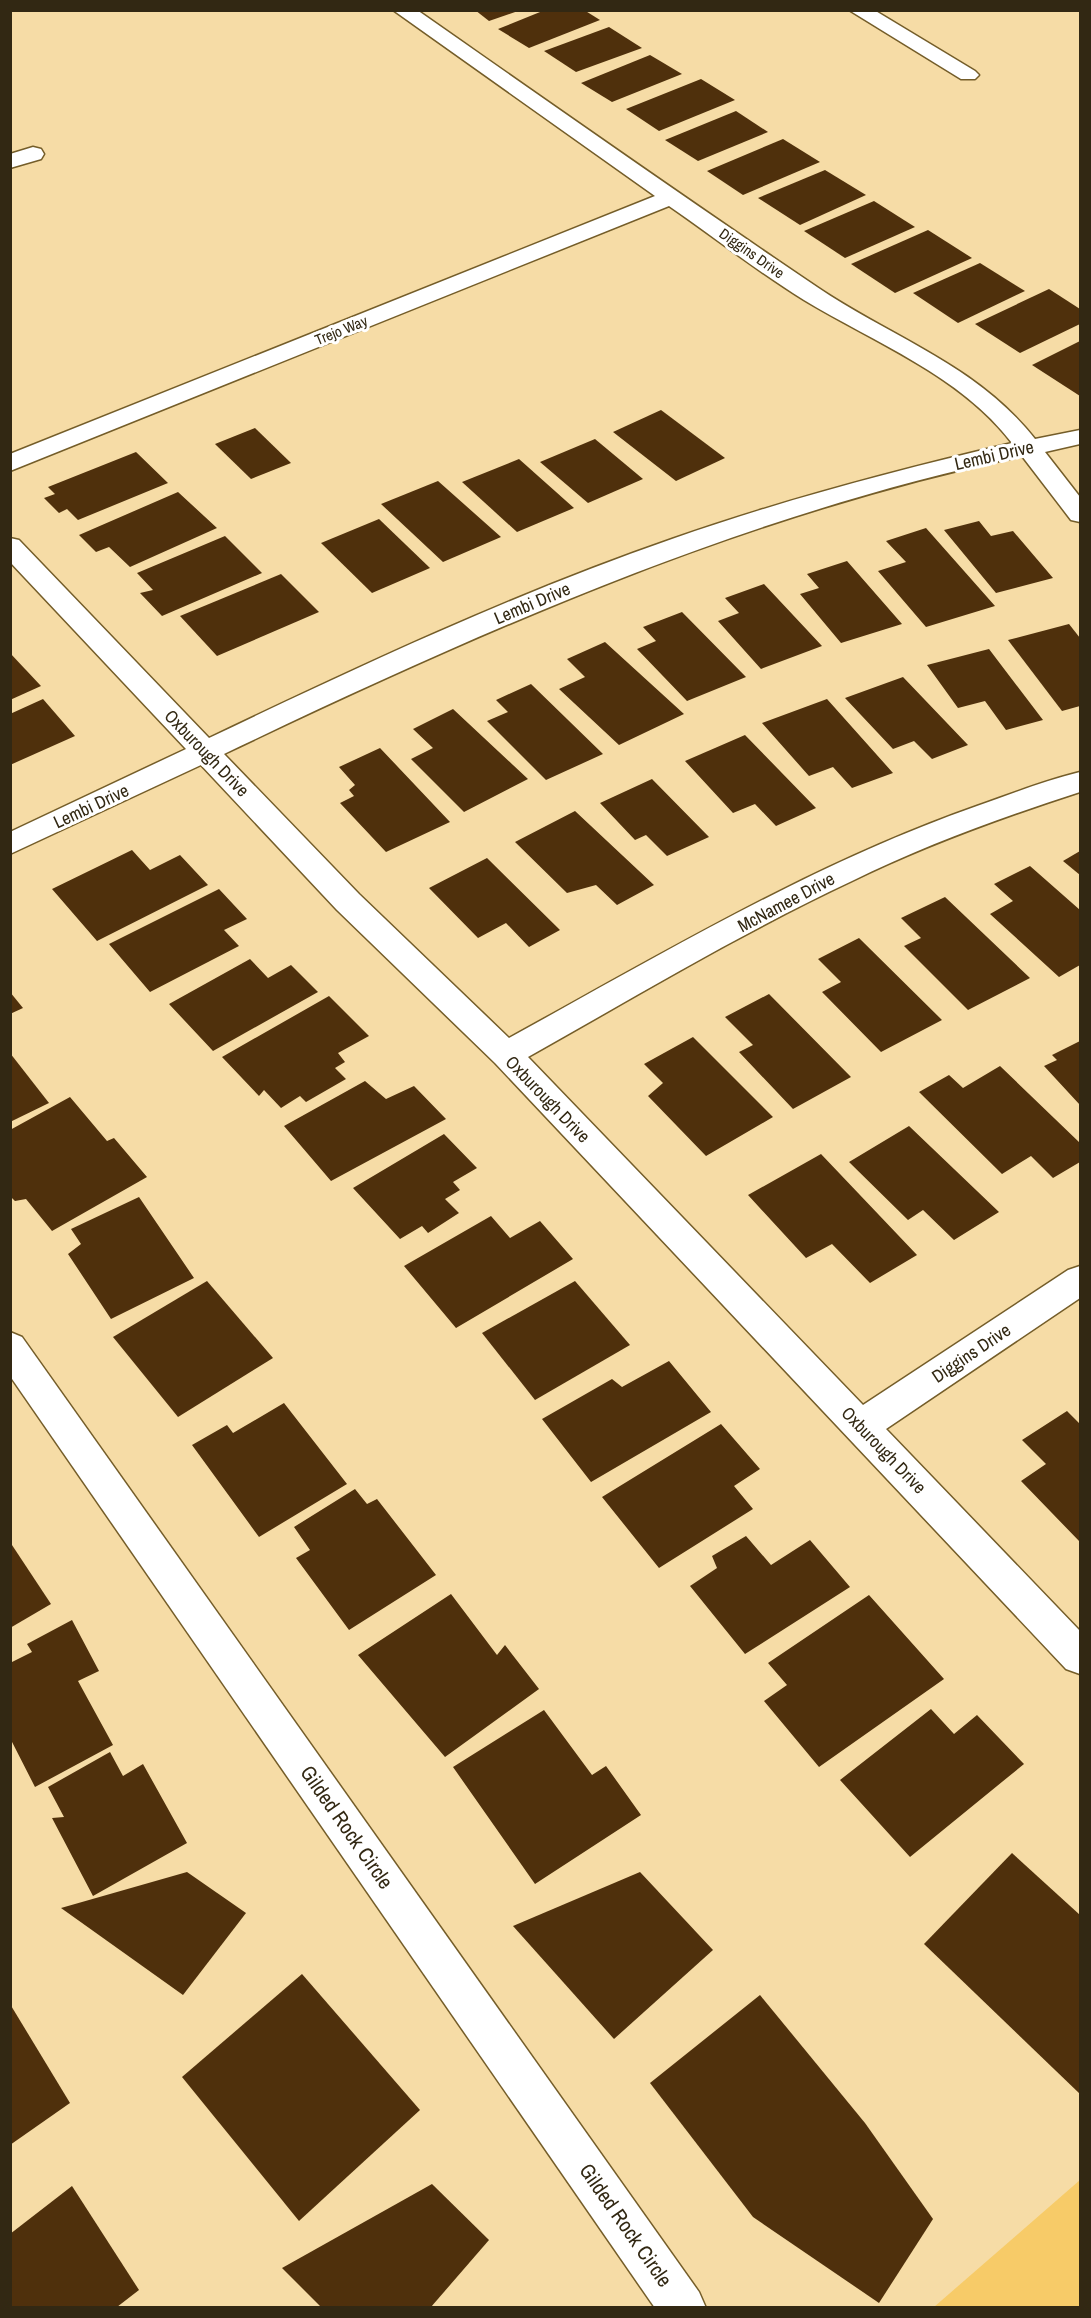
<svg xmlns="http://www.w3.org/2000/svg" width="1091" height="2318" font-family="'Archivo Narrow',sans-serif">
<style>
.green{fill:#f7cb68}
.building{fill:#4f300c}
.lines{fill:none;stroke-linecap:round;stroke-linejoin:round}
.minor-casing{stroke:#745d29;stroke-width:3}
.minor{fill:#fff;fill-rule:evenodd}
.labels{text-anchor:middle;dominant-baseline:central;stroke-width:6;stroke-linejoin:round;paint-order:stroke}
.far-street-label{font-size:15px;fill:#322813;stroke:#fff}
.street-label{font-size:18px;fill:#322813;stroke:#fff}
.near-street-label{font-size:21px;fill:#322813;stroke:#fff}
</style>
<rect width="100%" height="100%" fill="#f6dca6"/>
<polygon class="green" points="1080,2180 1080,2307 934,2307"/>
<g class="building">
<polygon points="475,10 518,10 518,11 489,21"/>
<polygon points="545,10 584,10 600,20 529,48 498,29"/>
<polygon points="609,27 642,48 576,72 544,51"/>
<polygon points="650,55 682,74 612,102 581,83"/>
<polygon points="701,79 735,100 659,131 626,109"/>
<polygon points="736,111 768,132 698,161 665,140"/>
<polygon points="783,139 820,162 743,195 707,171"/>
<polygon points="825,170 866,195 800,225 758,198"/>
<polygon points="874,201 915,227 845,258 804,231"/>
<polygon points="928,230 972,258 895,293 851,264"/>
<polygon points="980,263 1025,291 958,323 913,293"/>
<polygon points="1049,289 1080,309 1080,324 1020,353 975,324"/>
<polygon points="1080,341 1080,396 1032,365"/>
<polygon points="661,410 725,458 676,481 613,432"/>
<polygon points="255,428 291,463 251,479 215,444"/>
<polygon points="595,439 643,479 588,503 540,462"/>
<polygon points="136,452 168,483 78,520 67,509 59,513 44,498 55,494 48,487"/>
<polygon points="519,459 574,508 517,532 462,482"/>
<polygon points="438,481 501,537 443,562 381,504"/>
<polygon points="178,492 217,528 130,567 109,547 96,552 79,535"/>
<polygon points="379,519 430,568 372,593 321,543"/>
<polygon points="979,521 991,536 1013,531 1053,578 996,593 944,530"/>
<polygon points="926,528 995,606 926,627 878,571 906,562 886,541"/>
<polygon points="225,536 262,573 162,616 140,593 153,590 137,573"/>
<polygon points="847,561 902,624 841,643 800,594 819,588 807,574"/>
<polygon points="281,574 319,612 217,656 180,616"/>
<polygon points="764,584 822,646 761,669 718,621 739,613 725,598"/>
<polygon points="682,612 746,677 687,701 637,649 656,641 643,627"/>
<polygon points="1069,624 1080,638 1080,706 1062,711 1008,640"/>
<polygon points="605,642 684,714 619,745 559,689 585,677 567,659"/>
<polygon points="989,649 1043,720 1006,730 985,701 958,708 927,665"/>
<polygon points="10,653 41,686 10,700"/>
<polygon points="903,677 968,745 932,759 914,741 893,749 845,698"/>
<polygon points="531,684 603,754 546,780 487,721 508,712 496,700"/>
<polygon points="43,699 75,736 10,765 10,714"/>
<polygon points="827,699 893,773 852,788 833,767 809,776 762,723"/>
<polygon points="453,709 528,779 464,812 411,759 433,748 413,729"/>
<polygon points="745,735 816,808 776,826 755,804 733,813 685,761"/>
<polygon points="380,748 450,822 386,852 340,803 354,796 349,790 355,785 339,767"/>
<polygon points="652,779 709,837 667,856 646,835 635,840 600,803"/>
<polygon points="575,811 654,885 617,905 596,885 567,893 515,842"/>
<polygon points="132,850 150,870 180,855 208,885 97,941 52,889"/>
<polygon points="1080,851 1080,875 1063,861"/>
<polygon points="487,858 560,930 529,947 506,923 478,938 429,888"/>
<polygon points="1030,866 1080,910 1080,965 1059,977 990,914 1013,901 994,884"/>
<polygon points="219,889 247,919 224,930 239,946 150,992 109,944"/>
<polygon points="945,897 1030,978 968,1010 904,946 921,938 901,918"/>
<polygon points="859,938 942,1020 881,1052 822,992 841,982 818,959"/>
<polygon points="250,959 268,978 291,965 318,992 213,1051 169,1004"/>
<polygon points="10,992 23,1008 10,1014"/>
<polygon points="769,994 851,1077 793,1109 739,1052 753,1045 725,1017"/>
<polygon points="329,996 369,1036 338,1053 345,1062 335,1068 346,1079 306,1102 300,1096 281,1108 264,1090 259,1096 222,1057"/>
<polygon points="693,1037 773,1117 706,1156 648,1096 663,1083 644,1064"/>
<polygon points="1080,1041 1080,1105 1044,1066 1057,1060 1052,1055"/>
<polygon points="10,1053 49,1103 10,1122"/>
<polygon points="1000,1066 1080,1143 1080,1162 1053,1178 1031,1156 1002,1174 919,1092 949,1075 963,1088"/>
<polygon points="365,1081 386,1099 414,1086 446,1119 331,1181 284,1126"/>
<polygon points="70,1097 107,1141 114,1138 147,1177 52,1231 26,1199 15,1201 10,1196 10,1130"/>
<polygon points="909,1126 999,1212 954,1240 923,1210 908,1220 849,1162"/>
<polygon points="444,1134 477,1168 453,1182 460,1190 445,1199 459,1213 428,1233 422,1226 400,1239 353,1188"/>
<polygon points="821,1154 917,1255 870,1283 832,1244 806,1258 748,1195"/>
<polygon points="139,1197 194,1278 111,1319 68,1254 81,1244 71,1229"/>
<polygon points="491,1216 510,1238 540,1221 573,1259 456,1328 404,1266"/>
<polygon points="207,1281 273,1358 178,1417 113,1337"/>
<polygon points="575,1281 630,1345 535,1400 482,1333"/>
<polygon points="669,1361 711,1412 591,1482 542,1419 612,1379 622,1387"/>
<polygon points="284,1403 347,1484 259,1537 192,1445 227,1425 233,1433"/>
<polygon points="1067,1411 1080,1424 1080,1542 1021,1481 1046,1464 1022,1440"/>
<polygon points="721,1424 760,1469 734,1486 753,1509 659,1568 602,1497"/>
<polygon points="355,1489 367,1504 377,1499 436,1575 349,1630 296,1558 310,1550 294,1527"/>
<polygon points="746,1536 771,1565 810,1540 850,1587 745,1654 690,1586 717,1568 712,1556"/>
<polygon points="10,1542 51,1604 10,1628"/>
<polygon points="451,1594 497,1655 505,1645 539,1689 445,1757 358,1655"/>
<polygon points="869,1595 944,1679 819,1767 764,1701 787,1685 768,1663"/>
<polygon points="72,1620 99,1671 78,1681 113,1745 35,1787 10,1738 10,1663 32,1652 27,1644"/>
<polygon points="931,1709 954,1734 977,1715 1024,1764 910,1857 840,1780"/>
<polygon points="544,1710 592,1775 606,1766 641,1815 535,1884 453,1767"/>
<polygon points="110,1752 123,1776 143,1764 187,1843 93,1896 52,1818 64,1817 48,1787"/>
<polygon points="1012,1853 1080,1915 1080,2094 924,1944"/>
<polygon points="187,1872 246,1913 183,1995 61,1908"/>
<polygon points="640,1872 713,1950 614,2039 513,1926"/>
<polygon points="302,1974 420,2110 299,2221 182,2077"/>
<polygon points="760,1995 865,2123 933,2219 879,2303 753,2217 650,2083"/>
<polygon points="10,2004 70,2103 10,2145"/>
<polygon points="432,2184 489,2240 431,2307 321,2307 282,2268"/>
<polygon points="72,2186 139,2290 117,2307 10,2307 10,2234"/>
</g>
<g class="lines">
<g class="minor-casing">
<g id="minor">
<path d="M393,10H417C550,103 682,196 817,287C892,338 976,364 1035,439L1080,430V444L1045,452L1080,497V522L1071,520L1022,456C742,515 481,631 224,754L359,894L509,1038C662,954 812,864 977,806C1011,794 1046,780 1080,772V792C1003,817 925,845 852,881C741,933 635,997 528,1057L863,1405L1068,1270L1080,1266V1298L886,1429L1080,1631V1674L1066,1669L495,1063L337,910L201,765L10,854V832L186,749L10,562V538L19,540L209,738C360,666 513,594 672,539C783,500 897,470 1012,443C960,375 875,343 804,300C757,271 714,237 669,206L10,471V454L655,196Z"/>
<polygon points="849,10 874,10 975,71 979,75 975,79 961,79"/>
<polygon points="33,147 41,149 44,154 41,159 10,168 10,154"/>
<polygon points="10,1332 22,1337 699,2292 706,2308 655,2308 10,1376"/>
</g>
</g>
<use href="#minor" class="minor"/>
</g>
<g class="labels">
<g class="far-street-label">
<text transform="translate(752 253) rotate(35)">Diggins Drive</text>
<text transform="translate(341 330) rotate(-22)">Trejo Way</text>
</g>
<g class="street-label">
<text transform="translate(994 455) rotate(-13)">Lembi Drive</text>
<text transform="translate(532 603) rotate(-23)">Lembi Drive</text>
<text transform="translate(207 753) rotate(46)">Oxburough Drive</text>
<text transform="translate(91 806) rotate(-25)">Lembi Drive</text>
<text transform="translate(786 902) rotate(-28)">McNamee Drive</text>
<text transform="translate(548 1099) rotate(46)">Oxburough Drive</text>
<text transform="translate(971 1353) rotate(-34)">Diggins Drive</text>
<text transform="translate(884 1450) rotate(46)">Oxburough Drive</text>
</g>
<g class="near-street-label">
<text transform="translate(347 1827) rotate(55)">Gilded Rock Circle</text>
<text transform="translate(626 2225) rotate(55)">Gilded Rock Circle</text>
</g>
</g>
<rect width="1091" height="2318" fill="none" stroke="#322813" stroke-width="24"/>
</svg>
